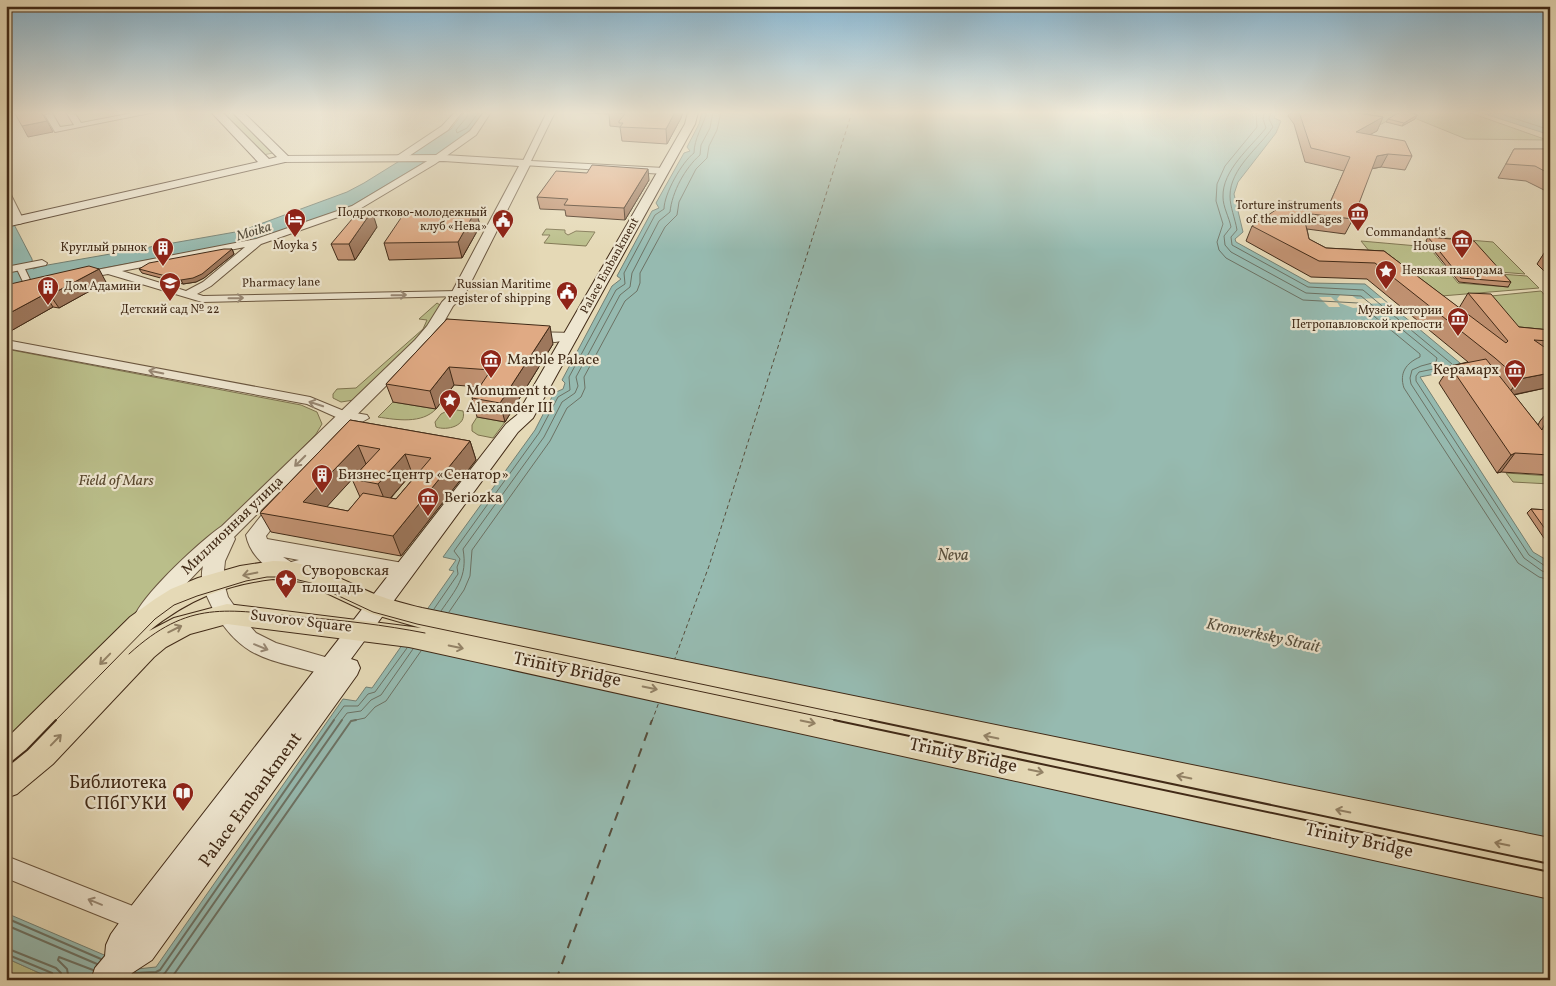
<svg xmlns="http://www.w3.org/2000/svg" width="1556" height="986" font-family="Vollkorn,serif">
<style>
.green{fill:#babe8a;stroke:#7e7450}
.water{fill:#96bab0;stroke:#748073}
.pier{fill:#e5d9b6}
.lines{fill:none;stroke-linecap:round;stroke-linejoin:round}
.shore-far1{stroke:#6c7264;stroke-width:1}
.shore{stroke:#6c7264;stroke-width:2}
.ferry-far1{stroke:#564e3d;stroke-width:1;stroke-dasharray:4 3;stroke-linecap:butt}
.ferry{stroke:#564e3d;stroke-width:2;stroke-dasharray:9 8;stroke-linecap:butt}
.pedestrian-casing{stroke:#6a563f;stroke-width:2}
.minor-casing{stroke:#6a563f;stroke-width:2}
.tertiary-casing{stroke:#6a563f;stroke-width:2}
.secondary-casing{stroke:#412a17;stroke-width:2}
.primary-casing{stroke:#412a17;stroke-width:2}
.pedestrian{fill:#eee6d0;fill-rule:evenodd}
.minor{fill:#eee6d0;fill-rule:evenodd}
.tertiary{fill:#eee6d0;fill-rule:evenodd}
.secondary{fill:#eee6d0;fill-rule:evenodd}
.primary{fill:#e5d9b6;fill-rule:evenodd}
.tram-far1{stroke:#412a17;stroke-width:1}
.tram{stroke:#412a17;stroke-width:2}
.wall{fill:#c19272;stroke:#412a17;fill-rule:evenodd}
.shaded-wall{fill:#9d775c;stroke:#412a17}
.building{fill:#e0aa84;stroke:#412a17;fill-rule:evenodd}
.oneway{stroke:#988874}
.oneway2{stroke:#938266}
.labels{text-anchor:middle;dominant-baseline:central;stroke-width:4.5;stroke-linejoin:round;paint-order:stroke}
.far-poi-label{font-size:12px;fill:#412a17;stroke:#eee6d0;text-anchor:end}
.far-street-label{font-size:12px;fill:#412a17;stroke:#eee6d0}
.far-water-label{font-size:14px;font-style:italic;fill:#564e3d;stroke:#eee6d0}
.poi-label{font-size:15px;fill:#412a17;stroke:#eee6d0;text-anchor:start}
.park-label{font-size:15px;font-style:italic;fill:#59482e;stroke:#eee6d0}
.street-label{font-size:15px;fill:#412a17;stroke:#eee6d0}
.water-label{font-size:16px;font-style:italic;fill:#564e3d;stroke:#eee6d0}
.near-street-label{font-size:18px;fill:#412a17;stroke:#eee6d0}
.near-poi-label{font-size:18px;fill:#412a17;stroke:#eee6d0;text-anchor:end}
</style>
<rect width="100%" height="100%" fill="#e5d9b6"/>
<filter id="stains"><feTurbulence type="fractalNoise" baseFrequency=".004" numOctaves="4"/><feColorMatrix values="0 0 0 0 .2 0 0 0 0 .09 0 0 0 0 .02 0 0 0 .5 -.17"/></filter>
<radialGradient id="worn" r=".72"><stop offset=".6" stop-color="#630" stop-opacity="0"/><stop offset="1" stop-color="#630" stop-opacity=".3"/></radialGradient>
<g class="green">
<polygon points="221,112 232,112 273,153 263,155"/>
<polygon points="1294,112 1468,112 1547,140 1466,139 1402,113 1372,129"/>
<polygon points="546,229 565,230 565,233 568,235 576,231 595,232 586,246 544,243 550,235 542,235"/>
<polygon points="1445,238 1493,242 1525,274 1499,272 1449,243"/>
<polygon points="1361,241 1429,247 1458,283 1509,287 1498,274 1500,274 1527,276 1539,288 1429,297 1370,252"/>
<polygon points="1541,291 1550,301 1550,339 1515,336 1481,297"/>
<polygon points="437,303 440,305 422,335 354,400 341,402 333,398 333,394 337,389 356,388 423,329 427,320 419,319"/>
<polygon points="6,349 301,405 317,412 322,424 316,434 6,747"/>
<path d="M393,402L436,409C422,424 397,420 378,417Z"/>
<path d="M451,409L463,411C467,426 447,431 436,427L435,422L441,414Z"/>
<polygon points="477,417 505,422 493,438 478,435 472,431 472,425"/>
<polygon points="1506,473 1550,476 1550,484 1513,482"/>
<polygon points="6,958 55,980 6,980"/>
</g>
<g class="water">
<path d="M464,112H485C468,135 450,150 423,161V163L351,206L254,240L88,271L6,291V274L10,273L6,268V209L32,259L33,269L42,266L241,231L347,192L364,183L451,129Z"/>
<polygon points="702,112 1277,112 1274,118 1281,121 1276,133 1238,182 1234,194 1243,232 1235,239 1236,242 1310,283 1365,284 1466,368 1420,377 1533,552 1550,562 1550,980 55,980 6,958 6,913 137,969 156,967 343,699 356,701 366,687 372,688 454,571 449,570 456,560 443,557 535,430 554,393 563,389 565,383 562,380 612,286 621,279 617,276 652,211 659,208 656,203 684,153 690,151 687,147 699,124"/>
<polygon points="1479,112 1532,112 1550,118 1550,135"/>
</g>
<polygon class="pier" points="1340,295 1351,295 1357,299 1381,298 1387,303 1363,304 1365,307 1353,308 1337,302 1340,307 1329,307 1319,297 1331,297 1335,301 1339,301 1337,299"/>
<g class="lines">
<g class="shore-far1">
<polyline points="468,112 467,117 456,130 457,133 467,128 479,112"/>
<path d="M1256,112L1257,127L1225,166L1217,184L1216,201L1223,224L1217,242L1219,250L1226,258L1303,300L1358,303L1420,354V357C1406,363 1399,373 1404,388L1518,563L1539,577L1550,580"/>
<path d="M1264,112L1263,119L1266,128C1251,147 1222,170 1223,197C1223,207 1229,217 1231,227L1224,236L1225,245L1231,252L1306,293L1361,296L1437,358L1436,362L1421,366L1412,370L1410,378L1411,384L1524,558L1542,571L1550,573"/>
<path d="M1271,112L1269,119L1273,127C1259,148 1230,168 1230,196C1230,207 1235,218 1237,230L1231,237L1232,245L1308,287L1363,290L1452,364"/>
<polyline points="1495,112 1550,130"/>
<polyline points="1448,366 1419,372 1416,376 1416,381 1529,555 1545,566 1550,566"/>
<path d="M434,609L458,574L457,567L460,559L454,551L539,433L558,397L570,390L569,377L616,290L625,284L624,273L655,215L664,209C664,194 682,162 694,153C694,139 703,126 707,112"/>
<path d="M441,611C456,589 468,577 463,549L544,437L562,402L575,393L578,386L576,377L620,295L630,287L632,273L659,221L670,212C672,192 685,168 700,155L701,145L710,128L713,112"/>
<polyline points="449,612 464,590 470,576 472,550 550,441 567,408 581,397 585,388 584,377 625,301 637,291 640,283 640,273 665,227 677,215 679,202 696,169 707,158 709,146 717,130 721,112"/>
<polyline points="333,721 344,706 358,706 368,694 375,692 407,648"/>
<polyline points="341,721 347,713 361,711 371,700 381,695 413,649"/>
<polyline points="351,721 365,718 375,707 386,701 421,651"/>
</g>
<g class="shore">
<polyline points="6,918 101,959"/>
<polyline points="6,925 97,964"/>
<polyline points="6,948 56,968 61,973 62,980"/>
<polyline points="6,954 52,973 55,980"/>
<polyline points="134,973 156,972 160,970 334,720"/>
<polyline points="69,980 67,969 58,960 59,957 93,970"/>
<polyline points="145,980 159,978 165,973 342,720"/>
<polyline points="170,980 351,721 356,720"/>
</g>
<g class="ferry-far1">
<polyline points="674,661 709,566 852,112"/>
<polyline points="652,721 659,702"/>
</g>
<polyline class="ferry" points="556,980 652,720"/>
<g class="pedestrian-casing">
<polygon id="pedestrian" points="17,265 24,267 33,286 32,288 25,286 16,267"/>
</g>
<g class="minor-casing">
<g id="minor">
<polygon points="66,112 74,112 81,123 138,112 155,112 55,132 45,115 52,113 60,127 74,125"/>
<polygon points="455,112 462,112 448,130 403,160 397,160 397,156 442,126"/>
<path d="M484,112H491L476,135L435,164L358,210L261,244L211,286L197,294L203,296L458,291L462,292L464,294L462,296L202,302L108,274L81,279L76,276L81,273L256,239L352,206L429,160L470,131ZM245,247L203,282L186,291L122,271Z"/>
<polygon points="547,112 555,112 531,161 664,168 668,171 664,174 523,165 522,163"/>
<path d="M6,192L11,195L24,221L22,223L19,224C8,219 6,203 6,192Z"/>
<polygon points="42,260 47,263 46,265 6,273 6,267"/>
<polygon points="6,340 310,397 344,411 367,415 369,418 362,422 336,417 307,404 6,348"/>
<polygon points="6,856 148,912 152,920 148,928 140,932 6,878"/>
</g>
</g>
<g class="tertiary-casing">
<g id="tertiary">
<path d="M444,155L526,160L531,163L465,294L453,306L441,327L426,346L234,537L235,539L225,561L223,580L228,597L242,617L256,633L276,643L339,661L343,668L339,675L331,677C277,659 244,665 213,609C206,595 199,582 203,566L163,608L155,619L147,621L139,619L136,613C149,589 199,542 222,526L415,340L427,326L442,302L452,292L519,166L444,161L285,162L280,159L285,156Z"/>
<polygon points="527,332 576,333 578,336 576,339 555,342 522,339 520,336 522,333"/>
<path d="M283,496L290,497L292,502L266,536L267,539L403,563L410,566L413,571L410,576L403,579L345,568L311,571L289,578C269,572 250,556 246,535L276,497ZM283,557L299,560L291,562Z"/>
</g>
</g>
<g class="secondary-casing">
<g id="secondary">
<polygon points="211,112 222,112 269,159 277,157 232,112 243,112 291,159 285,162 6,227 6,219 258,162"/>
<polygon points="688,112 698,112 695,124 533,418 518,432 351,659 357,661 360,668 357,675 152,960 132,973 128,980 91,980 95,968 105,956 106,945 111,934 129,909 506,424 517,415 685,124"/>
<polygon points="1544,112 1550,112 1550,116"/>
</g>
</g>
<g class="primary-casing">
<path id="primary" d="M273,561C315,561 340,580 377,595C392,601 407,604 422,608L1550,838V899L409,647L227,624L190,634L166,647L154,657L53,764L17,794L6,798V739L130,617L155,599L171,589L198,578L240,566ZM273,579L303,582L369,613L421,628L227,604L174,618L149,631C188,600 224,585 273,579Z"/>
</g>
<use href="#pedestrian" class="pedestrian"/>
<use href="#minor" class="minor"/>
<use href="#tertiary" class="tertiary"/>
<use href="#secondary" class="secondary"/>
<use href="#primary" class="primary"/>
<g class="tram-far1">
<path d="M129,654C189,599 227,610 300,617C342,620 384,625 425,633"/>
<polyline points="528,655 840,721"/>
<polyline points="55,721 155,619 174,605 197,596 246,581 267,577 286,577 311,583 373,612 417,624 876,721"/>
</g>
<g class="tram">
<polyline points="834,720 1550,872"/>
<polyline points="870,720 1550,864"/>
<polyline points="6,767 27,750 56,720"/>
</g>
</g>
<g class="wall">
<polygon points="562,112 683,112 681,118 667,144 622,141 620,127 610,126 609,114"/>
<polygon points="1290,112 1351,112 1383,117 1377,131 1370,134 1412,156 1405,170 1381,167 1371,169 1353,219 1345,234 1307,229 1309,239 1326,248 1384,251 1459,308 1468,293 1519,327 1550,330 1550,387 1514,395 1538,425 1540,421 1550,409 1550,475 1501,472 1497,473 1439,383 1450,366 1468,362 1367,279 1311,277 1246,241 1252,226 1329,205 1344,171 1305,162 1294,124 1288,116"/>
<polygon points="1417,115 1415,119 1402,126 1386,122 1388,119"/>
<polygon points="1514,149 1550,149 1550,193 1526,181 1498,178"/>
<polygon points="649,180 625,220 566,216 565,210 540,209 537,197"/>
<polygon points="476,210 480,226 462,258 389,260 384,243"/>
<polygon points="377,227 355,260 338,260 331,244"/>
<polygon points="1428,237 1511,282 1508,287 1459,282 1426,241"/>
<polygon points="1548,247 1550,248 1550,277 1537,264"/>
<polygon points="232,249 234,254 204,278 196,282 183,284 142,273 139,269"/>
<polygon points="106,282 59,308 53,307 9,332 6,331 6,285"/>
<polygon points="447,319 553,344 505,422 477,417 472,398 479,387 454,385 436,409 393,402 386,384"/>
<path d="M350,420L470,441L476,460L401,556L271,532L260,513ZM366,464L352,479L360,497L348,511L326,507ZM412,473L417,474L396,499L391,498Z"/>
<polygon points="1531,509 1550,510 1550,547 1527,513"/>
</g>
<g class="shaded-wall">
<polygon points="675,112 683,112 681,118 667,144 666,129"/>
<polygon points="1417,115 1415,119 1402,126 1404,123"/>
<polygon points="1383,117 1377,131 1350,145 1356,132"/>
<polygon points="47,121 53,132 28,137 22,126"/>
<polygon points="1388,154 1381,167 1370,169 1377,156"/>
<polygon points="648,169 649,180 625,220 624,208"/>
<polygon points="476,210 480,226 462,258 458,242"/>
<polygon points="372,211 377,227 355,260 349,244"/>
<polygon points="232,249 234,254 204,278 196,282 183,284 181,280"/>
<polygon points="99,269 106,282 59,308 50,295"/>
<polygon points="45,294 53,307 9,332 6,327 6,315"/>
<polygon points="550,326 553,344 505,422 500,403"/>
<polygon points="449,367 454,385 436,409 430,391"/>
<polygon points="1550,373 1550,387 1507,396 1519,379"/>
<polygon points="470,441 476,460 401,556 393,536"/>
<polygon points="358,445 366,464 313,522 303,502"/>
<polygon points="1515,453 1501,472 1497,473 1511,455"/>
<polygon points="405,454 412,473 386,503 378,484"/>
</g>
<g class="building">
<polygon points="14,112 41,112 47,121 22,126"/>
<polygon points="611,112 675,112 666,129 620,127 623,123 619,123 619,121 625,114"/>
<polygon points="1299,112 1351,112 1383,117 1356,132 1405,141 1412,156 1388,154 1377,156 1353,219 1303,213 1309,239 1326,248 1384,251 1506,343 1508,341 1468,293 1491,294 1519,327 1550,330 1550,341 1534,340 1550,351 1550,373 1519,379 1495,358 1375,263 1319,261 1252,226 1289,201 1329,205 1350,157 1311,148"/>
<polygon points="1400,112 1409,112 1417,115 1404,123 1388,119"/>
<polygon points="1514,149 1550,149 1550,174 1535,166 1506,164"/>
<polygon points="592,165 648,169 624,208 564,205 568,199 537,197 556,171 587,173"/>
<polygon points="476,210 458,242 384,243 405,212"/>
<polygon points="372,211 349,244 331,244 358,212"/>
<polygon points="1428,237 1474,241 1511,282 1461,278"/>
<polygon points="224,249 232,249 202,274 193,278 181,280 139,269 149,263"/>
<polygon points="89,266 99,269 50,295 45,294 6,315 6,285"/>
<polygon points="447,319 550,326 500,403 472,398 491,370 449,367 430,391 386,384"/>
<polygon points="1486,359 1542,430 1550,412 1550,455 1515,453 1511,455 1450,366"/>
<path d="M350,420L470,441L393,536L260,513ZM358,445L380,449L352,479L378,484L405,454L431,458L396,499L363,493L348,511L303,502Z"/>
<polygon points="1531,509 1550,510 1550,536"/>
</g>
<defs><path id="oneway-shaft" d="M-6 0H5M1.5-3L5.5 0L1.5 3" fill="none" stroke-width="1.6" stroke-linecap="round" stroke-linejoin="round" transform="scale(1.25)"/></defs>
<g class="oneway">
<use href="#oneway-shaft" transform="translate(399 295) rotate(-1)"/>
<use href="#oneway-shaft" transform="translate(236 298) rotate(-1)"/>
<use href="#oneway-shaft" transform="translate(156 372) rotate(-169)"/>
<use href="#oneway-shaft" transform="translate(316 404) rotate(-162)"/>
<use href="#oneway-shaft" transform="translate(300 461) rotate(135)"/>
<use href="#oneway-shaft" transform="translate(261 647) rotate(22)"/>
<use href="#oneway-shaft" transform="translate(95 902) rotate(-158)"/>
</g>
<g class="oneway2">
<use href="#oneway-shaft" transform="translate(250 574) rotate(169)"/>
<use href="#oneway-shaft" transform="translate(175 629) rotate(-26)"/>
<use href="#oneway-shaft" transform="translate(456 647) rotate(12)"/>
<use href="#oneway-shaft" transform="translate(105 659) rotate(134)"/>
<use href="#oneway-shaft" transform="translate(650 688) rotate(12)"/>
<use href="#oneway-shaft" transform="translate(808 722) rotate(12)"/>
<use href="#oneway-shaft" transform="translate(991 737) rotate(-168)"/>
<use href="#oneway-shaft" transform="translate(56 740) rotate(-46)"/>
<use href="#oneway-shaft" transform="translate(1036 771) rotate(12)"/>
<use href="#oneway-shaft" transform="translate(1184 777) rotate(-168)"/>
<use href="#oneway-shaft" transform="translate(1343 811) rotate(-168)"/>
<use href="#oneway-shaft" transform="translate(1502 844) rotate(-168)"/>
</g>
<linearGradient id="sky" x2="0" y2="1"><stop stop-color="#87b6d2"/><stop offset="0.45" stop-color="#f3eede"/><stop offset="1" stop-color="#f3eede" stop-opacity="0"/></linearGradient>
<rect width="1556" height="250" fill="url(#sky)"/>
<defs>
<g id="museum-pin" transform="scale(1.125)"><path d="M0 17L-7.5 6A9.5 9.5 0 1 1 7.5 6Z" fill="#8f2418" stroke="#eee6d0"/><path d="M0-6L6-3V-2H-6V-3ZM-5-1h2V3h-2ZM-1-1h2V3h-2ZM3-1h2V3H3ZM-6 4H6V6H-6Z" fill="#fff"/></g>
<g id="hotel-pin" transform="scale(1.125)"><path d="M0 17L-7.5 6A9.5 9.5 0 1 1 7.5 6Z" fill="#8f2418" stroke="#eee6d0"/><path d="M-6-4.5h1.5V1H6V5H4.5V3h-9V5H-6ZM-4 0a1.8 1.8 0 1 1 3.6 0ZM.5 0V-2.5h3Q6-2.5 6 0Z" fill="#fff"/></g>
<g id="civic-pin" transform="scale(1.125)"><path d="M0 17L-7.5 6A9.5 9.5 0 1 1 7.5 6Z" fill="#8f2418" stroke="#eee6d0"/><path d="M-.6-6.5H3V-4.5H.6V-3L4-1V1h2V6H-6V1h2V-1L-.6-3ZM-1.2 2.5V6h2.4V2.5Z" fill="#fff"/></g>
<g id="building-pin" transform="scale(1.125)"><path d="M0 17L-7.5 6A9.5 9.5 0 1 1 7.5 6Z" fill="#8f2418" stroke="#eee6d0"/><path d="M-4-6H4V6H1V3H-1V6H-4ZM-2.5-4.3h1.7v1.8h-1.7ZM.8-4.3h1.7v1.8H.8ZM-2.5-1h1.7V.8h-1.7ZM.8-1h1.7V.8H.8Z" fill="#fff"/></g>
<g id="sight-pin" transform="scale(1.125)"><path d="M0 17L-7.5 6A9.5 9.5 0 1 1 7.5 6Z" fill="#8f2418" stroke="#eee6d0"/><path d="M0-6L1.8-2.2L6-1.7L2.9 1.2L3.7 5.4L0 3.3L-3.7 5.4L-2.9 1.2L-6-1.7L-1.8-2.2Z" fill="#fff"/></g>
<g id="school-pin" transform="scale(1.125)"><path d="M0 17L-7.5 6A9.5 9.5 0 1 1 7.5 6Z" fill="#8f2418" stroke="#eee6d0"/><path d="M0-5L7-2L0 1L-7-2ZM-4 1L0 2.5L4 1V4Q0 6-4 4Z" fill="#fff"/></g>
<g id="library-pin" transform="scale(1.125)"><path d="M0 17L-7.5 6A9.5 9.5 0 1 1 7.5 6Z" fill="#8f2418" stroke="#eee6d0"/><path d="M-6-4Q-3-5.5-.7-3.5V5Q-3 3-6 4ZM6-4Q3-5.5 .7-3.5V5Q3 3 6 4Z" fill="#fff"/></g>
</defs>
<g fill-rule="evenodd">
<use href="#museum-pin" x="1358" y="213"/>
<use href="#hotel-pin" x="295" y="219"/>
<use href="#civic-pin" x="503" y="220"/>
<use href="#museum-pin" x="1462" y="240"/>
<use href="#building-pin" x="163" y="248"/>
<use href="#sight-pin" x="1386" y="271"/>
<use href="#school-pin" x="170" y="283"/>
<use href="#building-pin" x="48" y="287"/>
<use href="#civic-pin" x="567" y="292"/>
<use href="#museum-pin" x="1458" y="318"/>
<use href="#museum-pin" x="491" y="360"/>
<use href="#museum-pin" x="1515" y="370"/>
<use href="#sight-pin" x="450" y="400"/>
<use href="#building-pin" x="322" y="475"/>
<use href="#museum-pin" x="428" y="498"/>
<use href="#sight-pin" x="286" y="580"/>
<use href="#library-pin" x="183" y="793"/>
</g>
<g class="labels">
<g class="far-poi-label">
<text x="1342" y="206">Torture instruments<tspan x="1342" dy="14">of the middle ages</tspan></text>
<text x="487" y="213">Подростково-молодежный<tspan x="487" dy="14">клуб «Нева»</tspan></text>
<text x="1446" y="233">Commandant's<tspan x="1446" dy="14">House</tspan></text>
<text x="295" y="246" text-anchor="middle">Moyka 5</text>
<text x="147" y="248">Круглый рынок</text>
<text x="1402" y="271" text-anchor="start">Невская панорама</text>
<text x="551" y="285">Russian Maritime<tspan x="551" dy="14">register of shipping</tspan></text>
<text x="64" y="287" text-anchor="start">Дом Адамини</text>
<text x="170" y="310" text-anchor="middle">Детский сад № 22</text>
<text x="1442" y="311">Музей истории<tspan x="1442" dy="14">Петропавловской крепости</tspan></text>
</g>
<g class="far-street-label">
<text transform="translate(610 266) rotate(-61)">Palace Embankment</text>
<text transform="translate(281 283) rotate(-1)">Pharmacy lane</text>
</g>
<g class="far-water-label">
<text transform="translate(254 232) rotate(-17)">Moika</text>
</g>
<g class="poi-label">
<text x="507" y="360">Marble Palace</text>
<text x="1499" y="370" text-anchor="end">Керамарх</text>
<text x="466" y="391">Monument to<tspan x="466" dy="17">Alexander III</tspan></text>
<text x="338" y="475">Бизнес-центр «Сенатор»</text>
<text x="444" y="498">Beriozka</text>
<text x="302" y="571">Суворовская<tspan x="302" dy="17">площадь</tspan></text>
</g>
<g class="park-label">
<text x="116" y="481">Field of Mars</text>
</g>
<g class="street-label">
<text transform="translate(233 526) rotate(-44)">Миллионная улица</text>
<text transform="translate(301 622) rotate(7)">Suvorov Square</text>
</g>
<g class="water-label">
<text x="953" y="556">Neva</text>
<text transform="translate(1263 636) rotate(12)">Kronverksky Strait</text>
</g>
<g class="near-street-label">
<text transform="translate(567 670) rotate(12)">Trinity Bridge</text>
<text transform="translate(963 756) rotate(12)">Trinity Bridge</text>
<text transform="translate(251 800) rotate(-54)">Palace Embankment</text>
<text transform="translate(1359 841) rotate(12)">Trinity Bridge</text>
</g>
<g class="near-poi-label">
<text x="167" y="783">Библиотека<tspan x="167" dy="21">СПбГУКИ</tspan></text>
</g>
</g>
<rect width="1556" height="986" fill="none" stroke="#e5d9b6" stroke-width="25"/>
<rect x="8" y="8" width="1541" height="971" fill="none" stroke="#412a17" stroke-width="2.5"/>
<rect x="12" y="12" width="1531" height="961" fill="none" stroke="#412a17"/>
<rect width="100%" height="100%" filter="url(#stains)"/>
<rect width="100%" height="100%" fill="url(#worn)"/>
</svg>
